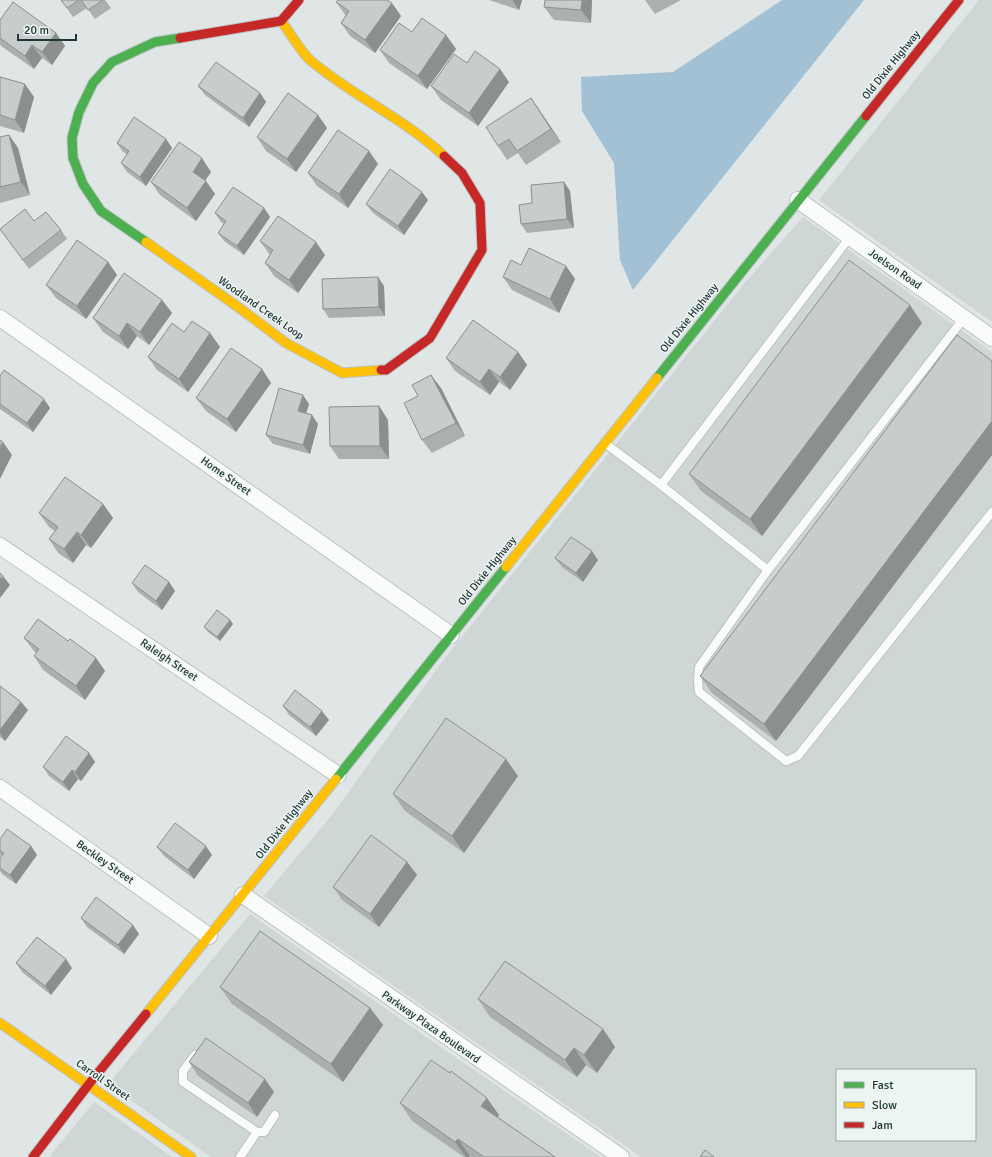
<svg xmlns="http://www.w3.org/2000/svg" width="992" height="1157" font-family="Signika,sans-serif">
<style>
.built{fill:#ced7d5;fill-rule:evenodd}
.water{fill:#a2c1d4}
.lines{fill:none;stroke-linecap:round;stroke-linejoin:round}
.lane-casing{stroke:#bdc2c2;stroke-width:10}
.street-casing{stroke:#bdc2c2;stroke-width:18}
.fast-casing{stroke:#bcc3c2;stroke-width:11}
.slow-casing{stroke:#bcc3c2;stroke-width:11}
.jam-casing{stroke:#bcc3c2;stroke-width:11}
.lane{stroke:#fafbfb;stroke-width:8}
.street{stroke:#fafbfb;stroke-width:16}
.fast{stroke:#4caf50;stroke-width:9}
.slow{stroke:#ffc107;stroke-width:9}
.jam{stroke:#c62828;stroke-width:9}
.wall{fill:#abb0af}
.shaded-wall{fill:#8b908f}
.building{fill:#c7cdcc;stroke:#8b908f}
.labels{text-anchor:middle;dominant-baseline:central;stroke-width:3;stroke-linejoin:round;paint-order:stroke}
.street-label{font-size:11px;fill:#203736;stroke:#edf5f3}
</style>
<rect width="100%" height="100%" fill="#e0e5e5"/>
<g class="built">
<polygon points="979,0 992,0 992,322 819,200"/>
<path d="M803,217L992,352V1157H641L264,896L332,815L445,658L743,285ZM837,1070H975V1140H837Z"/>
<polygon points="250,914 445,1050 601,1157 211,1157 108,1084"/>
<polygon points="94,1102 172,1157 49,1157"/>
</g>
<polygon class="water" points="782,0 864,0 633,290 620,260 614,163 582,111 581,77 673,72"/>
<g class="lines">
<g class="lane-casing">
<g id="lane">
<polyline points="964,318 768,570 699,667 698,681 699,692 786,761 798,756 992,512"/>
<polyline points="606,444 661,485 768,570"/>
<polyline points="661,485 850,237"/>
<polyline points="195,1055 183,1071 183,1082 257,1132 264,1132 275,1115"/>
<polyline points="240,1157 257,1132"/>
</g>
</g>
<g class="street-casing">
<g id="street">
<polyline points="798,200 992,338"/>
<polyline points="0,318 451,635"/>
<polyline points="0,546 338,775"/>
<polyline points="0,788 209,936"/>
<polyline points="243,895 621,1157"/>
</g>
</g>
<g class="fast-casing">
<g id="fast">
<polyline points="146,242 101,211 83,184 73,158 72,138 79,112 93,83 112,62 155,42 180,38"/>
<polyline points="657,378 866,116"/>
<polyline points="336,779 506,567"/>
</g>
</g>
<g class="slow-casing">
<g id="slow">
<path d="M281,21C289,31 301,52 310,60C352,96 404,118 444,156"/>
<polyline points="146,242 238,307 286,343 342,373 381,370"/>
<polyline points="506,567 657,378"/>
<polyline points="146,1014 336,779"/>
<polyline points="0,1023 191,1157"/>
</g>
</g>
<g class="jam-casing">
<g id="jam">
<polyline points="180,38 281,21 299,0"/>
<polyline points="866,116 959,0"/>
<polyline points="381,370 386,370 430,338 482,250 480,203 462,173 444,156"/>
<polyline points="33,1157 89,1084 146,1014"/>
</g>
</g>
<use href="#lane" class="lane"/>
<use href="#street" class="street"/>
<use href="#fast" class="fast"/>
<use href="#slow" class="slow"/>
<use href="#jam" class="jam"/>
</g>
<g class="wall">
<polygon points="61,0 105,0 111,8 95,19 87,8 73,17"/>
<polygon points="489,0 522,0 519,10"/>
<polygon points="545,0 592,0 591,23 554,20 544,7"/>
<polygon points="645,0 681,0 655,14"/>
<polygon points="336,2 401,16 375,53 350,36 341,23 346,16"/>
<polygon points="0,20 56,33 65,46 52,65 42,58 34,69 1,46 0,44"/>
<polygon points="446,35 456,49 427,89 389,63 380,50"/>
<polygon points="467,63 509,82 478,126 441,100 431,86"/>
<polygon points="0,77 34,97 24,133 0,126"/>
<polygon points="198,86 260,93 266,102 249,127 205,95"/>
<polygon points="531,98 561,142 526,165 518,153 507,160 498,146"/>
<polygon points="318,115 327,128 296,172 266,151 257,137"/>
<polygon points="9,135 18,148 30,195 0,203 0,137"/>
<polygon points="166,139 172,148 146,186 127,172 121,163 127,154 123,152 117,143"/>
<polygon points="378,164 348,208 317,186 308,173"/>
<polygon points="211,172 205,180 215,194 196,221 160,195 151,182"/>
<polygon points="564,182 570,191 574,228 527,233 521,224 532,203"/>
<polygon points="428,200 404,235 373,213 366,204"/>
<polygon points="264,208 270,217 244,255 224,241 218,233 224,224 221,222 215,213"/>
<polygon points="34,221 61,230 67,239 29,269 0,229"/>
<polygon points="260,241 325,255 298,293 274,276 265,263 270,255"/>
<polygon points="108,262 117,275 86,319 56,298 46,285"/>
<polygon points="521,265 566,266 575,279 559,313 512,290 503,277"/>
<polygon points="384,286 385,316 329,318 323,309"/>
<polygon points="162,300 172,313 149,345 137,336 128,349 103,332 93,318"/>
<polygon points="922,323 762,536 701,491 689,474"/>
<polygon points="184,332 210,333 220,347 188,392 157,370 148,357"/>
<polygon points="518,352 527,365 510,390 499,382 490,395 455,371 446,358"/>
<polygon points="992,361 992,455 776,741 712,693 700,676"/>
<polygon points="262,369 271,383 236,432 206,411 196,398"/>
<polygon points="0,376 50,408 33,432 0,409"/>
<polygon points="441,388 465,436 432,453 422,440"/>
<polygon points="309,404 306,413 318,424 310,454 273,444 266,435"/>
<polygon points="379,406 388,420 389,459 339,459 330,446"/>
<polygon points="103,504 113,518 91,548 86,545 73,563 58,553 49,539 55,531 49,527 39,513"/>
<polygon points="555,558 598,560 583,582 562,567"/>
<polygon points="169,582 175,591 162,610 138,592 132,583"/>
<polygon points="230,620 233,624 220,641 208,632 204,627"/>
<polygon points="24,638 68,641 96,658 105,671 85,700 43,670 34,656 36,653 34,651"/>
<polygon points="0,686 21,702 28,710 5,741 0,737"/>
<polygon points="283,706 329,720 316,736 289,715"/>
<polygon points="89,753 95,762 81,781 78,779 69,791 49,776 43,767"/>
<polygon points="518,776 464,853 405,811 393,794"/>
<polygon points="0,839 31,846 37,855 16,884 2,874 0,871 0,858 1,856 0,855"/>
<polygon points="157,847 212,855 194,879 164,856"/>
<polygon points="407,862 417,875 379,927 342,900 333,887"/>
<polygon points="81,918 139,934 124,954 87,927"/>
<polygon points="16,963 72,968 51,995 22,972"/>
<polygon points="220,987 370,1008 383,1025 343,1082 232,1004"/>
<polygon points="478,999 603,1029 615,1047 597,1073 586,1065 577,1077 490,1017"/>
<polygon points="189,1062 274,1092 257,1117 198,1076"/>
<polygon points="400,1103 499,1115 498,1117 555,1157 472,1157 470,1156 469,1157 464,1157 412,1121"/>
</g>
<g class="shaded-wall">
<polygon points="513,0 522,0 519,10 513,1"/>
<polygon points="582,0 592,0 591,23 581,10"/>
<polygon points="392,3 401,16 375,53 365,40"/>
<polygon points="56,33 65,46 52,65 42,52"/>
<polygon points="446,35 456,49 427,89 418,76"/>
<polygon points="32,45 42,58 34,69 25,56"/>
<polygon points="500,69 509,82 478,126 469,113"/>
<polygon points="25,84 34,97 24,133 15,120"/>
<polygon points="260,93 266,102 249,127 243,118"/>
<polygon points="531,98 540,111 561,142 551,129"/>
<polygon points="318,115 327,128 296,172 287,159"/>
<polygon points="9,135 18,148 30,195 21,182"/>
<polygon points="166,139 172,148 146,186 140,177"/>
<polygon points="369,151 378,164 348,208 339,194"/>
<polygon points="202,158 211,172 202,185 193,172"/>
<polygon points="206,181 215,194 196,221 187,208"/>
<polygon points="564,182 570,191 574,228 567,219"/>
<polygon points="422,192 428,200 404,235 398,226"/>
<polygon points="264,208 270,217 244,255 237,246"/>
<polygon points="316,242 325,255 298,293 289,280"/>
<polygon points="108,262 117,275 86,319 77,306"/>
<polygon points="566,266 575,279 559,313 550,299"/>
<polygon points="378,277 384,286 385,316 379,307"/>
<polygon points="162,300 172,313 149,345 140,332"/>
<polygon points="910,305 922,323 762,536 750,519"/>
<polygon points="127,323 137,336 128,349 119,336"/>
<polygon points="210,333 220,347 188,392 179,379"/>
<polygon points="518,352 527,365 510,390 500,377"/>
<polygon points="262,369 271,383 236,432 227,419"/>
<polygon points="489,369 499,382 490,395 480,382"/>
<polygon points="431,375 441,388 465,436 456,423"/>
<polygon points="303,395 309,404 304,420 298,411"/>
<polygon points="44,399 50,408 33,432 27,423"/>
<polygon points="379,406 388,420 389,459 380,446"/>
<polygon points="312,415 318,424 310,454 303,445"/>
<polygon points="992,421 992,455 776,741 764,724"/>
<polygon points="3,442 12,455 0,479 0,448"/>
<polygon points="103,504 113,518 91,548 81,535"/>
<polygon points="77,532 86,545 73,563 64,549"/>
<polygon points="592,551 598,560 583,582 576,573"/>
<polygon points="3,576 10,585 0,598 0,580"/>
<polygon points="169,582 175,591 162,610 156,601"/>
<polygon points="230,620 233,624 220,641 217,637"/>
<polygon points="96,658 105,671 85,700 76,686"/>
<polygon points="21,702 28,710 5,741 0,733 0,730"/>
<polygon points="322,711 329,720 316,736 310,727"/>
<polygon points="89,753 95,762 81,781 75,772"/>
<polygon points="506,759 518,776 464,853 452,836"/>
<polygon points="72,770 78,779 69,791 63,782"/>
<polygon points="31,846 37,855 16,884 10,875"/>
<polygon points="206,846 212,855 194,879 188,870"/>
<polygon points="407,862 417,875 379,927 370,914"/>
<polygon points="133,925 139,934 124,954 118,945"/>
<polygon points="66,959 72,968 51,995 45,986"/>
<polygon points="370,1008 383,1025 343,1082 331,1064"/>
<polygon points="603,1029 615,1047 597,1073 584,1055"/>
<polygon points="574,1048 586,1065 577,1077 565,1060"/>
<polygon points="265,1079 274,1092 257,1117 248,1103"/>
<polygon points="487,1098 499,1115 493,1123 481,1106"/>
<polygon points="458,1139 470,1156 469,1157 466,1157 455,1142"/>
</g>
<g class="building">
<polygon points="61,0 79,0 67,8"/>
<polygon points="81,0 103,0 88,10"/>
<polygon points="338,0 387,0 392,3 365,40 341,23 349,11 336,2"/>
<polygon points="545,0 582,0 581,10 544,7"/>
<polygon points="13,2 56,33 42,52 32,45 25,56 0,38 0,20"/>
<polygon points="422,18 446,35 418,76 380,50 399,23 412,32"/>
<polygon points="475,51 500,69 469,113 431,86 454,54 467,63"/>
<polygon points="216,62 260,93 243,118 198,86"/>
<polygon points="0,77 25,84 15,120 0,115"/>
<polygon points="288,93 318,115 287,159 257,137"/>
<polygon points="531,98 551,129 517,151 509,139 498,146 486,127"/>
<polygon points="134,117 166,139 140,177 121,163 129,151 117,143"/>
<polygon points="338,130 369,151 339,194 308,173"/>
<polygon points="9,135 21,182 0,187 0,137"/>
<polygon points="179,142 202,158 193,172 206,181 187,208 151,182"/>
<polygon points="390,169 422,192 398,226 366,204"/>
<polygon points="564,182 567,219 521,224 519,205 532,203 531,185"/>
<polygon points="233,187 264,208 237,246 218,233 226,221 215,213"/>
<polygon points="25,209 34,221 46,212 61,230 23,260 0,229"/>
<polygon points="278,216 316,242 289,280 265,263 273,250 260,241"/>
<polygon points="77,240 108,262 77,306 46,285"/>
<polygon points="529,248 566,266 550,299 503,277 511,260 521,265"/>
<polygon points="849,260 910,305 750,519 689,474"/>
<polygon points="124,273 162,300 140,332 127,323 119,336 93,318"/>
<polygon points="378,277 379,307 323,309 322,279"/>
<polygon points="473,320 518,352 500,377 489,369 480,382 446,358"/>
<polygon points="192,321 210,333 179,379 148,357 172,323 184,332"/>
<polygon points="957,335 992,361 992,421 764,724 700,676"/>
<polygon points="231,348 262,369 227,419 196,398"/>
<polygon points="4,370 44,399 27,423 0,404 0,376"/>
<polygon points="431,375 456,423 422,440 404,403 418,396 412,385"/>
<polygon points="279,388 303,395 298,411 312,415 303,445 266,435"/>
<polygon points="379,406 380,446 330,446 329,407"/>
<polygon points="0,440 3,442 0,448"/>
<polygon points="65,477 103,504 81,535 77,532 64,549 49,539 58,527 39,513"/>
<polygon points="571,537 592,551 576,573 555,558"/>
<polygon points="145,565 169,582 156,601 132,583"/>
<polygon points="0,573 3,576 0,580"/>
<polygon points="217,610 230,620 217,637 204,627"/>
<polygon points="38,619 68,641 70,639 96,658 76,686 34,656 39,649 24,638"/>
<polygon points="0,686 21,702 0,730"/>
<polygon points="295,690 322,711 310,727 283,706"/>
<polygon points="446,718 506,759 452,836 393,794"/>
<polygon points="66,736 89,753 75,772 72,770 63,782 43,767"/>
<polygon points="175,823 206,846 188,870 157,847"/>
<polygon points="7,829 31,846 10,875 0,868 0,858 4,853 0,851 0,839"/>
<polygon points="371,835 407,862 370,914 333,887"/>
<polygon points="96,897 133,925 118,945 81,918"/>
<polygon points="260,931 370,1008 331,1064 220,987"/>
<polygon points="37,937 66,959 45,986 16,963"/>
<polygon points="505,961 603,1029 584,1055 574,1048 565,1060 478,999"/>
<polygon points="206,1038 265,1079 248,1103 189,1062"/>
<polygon points="431,1060 450,1073 451,1071 487,1098 481,1106 555,1157 484,1157 458,1139 455,1142 400,1103"/>
<polygon points="705,1150 714,1157 700,1157"/>
</g>
<g class="labels">
<g class="street-label">
<text transform="translate(891 65) rotate(-51)">Old Dixie Highway</text>
<text transform="translate(895 269) rotate(35)">Joelson Road</text>
<text transform="translate(261 308) rotate(35)">Woodland Creek Loop</text>
<text transform="translate(689 318) rotate(-51)">Old Dixie Highway</text>
<text transform="translate(226 476) rotate(35)">Home Street</text>
<text transform="translate(487 571) rotate(-51)">Old Dixie Highway</text>
<text transform="translate(169 660) rotate(34)">Raleigh Street</text>
<text transform="translate(284 824) rotate(-52)">Old Dixie Highway</text>
<text transform="translate(105 862) rotate(35)">Beckley Street</text>
<text transform="translate(431 1027) rotate(35)">Parkway Plaza Boulevard</text>
<text transform="translate(103 1080) rotate(35)">Carroll Street</text>
</g>
</g>
<rect x="836" y="1069" width="140" height="72" fill="#edf5f3" stroke="#9ba9a7"/>
<rect x="844" y="1082" width="20" height="6" fill="#4caf50" stroke="#9ba9a7"/>
<text x="872" y="1089" font-size="12" fill="#203736">Fast</text>
<rect x="844" y="1102" width="20" height="6" fill="#ffc107" stroke="#9ba9a7"/>
<text x="872" y="1109" font-size="12" fill="#203736">Slow</text>
<rect x="844" y="1122" width="20" height="6" fill="#c62828" stroke="#9ba9a7"/>
<text x="872" y="1129" font-size="12" fill="#203736">Jam</text>
<path d="M18 34v6h58v-6" fill="none" stroke="#203736" stroke-width="2"/>
<text x="24" y="34" font-size="12" fill="#203736" stroke="#edf5f3" stroke-width="3" paint-order="stroke">20 m</text>
</svg>
